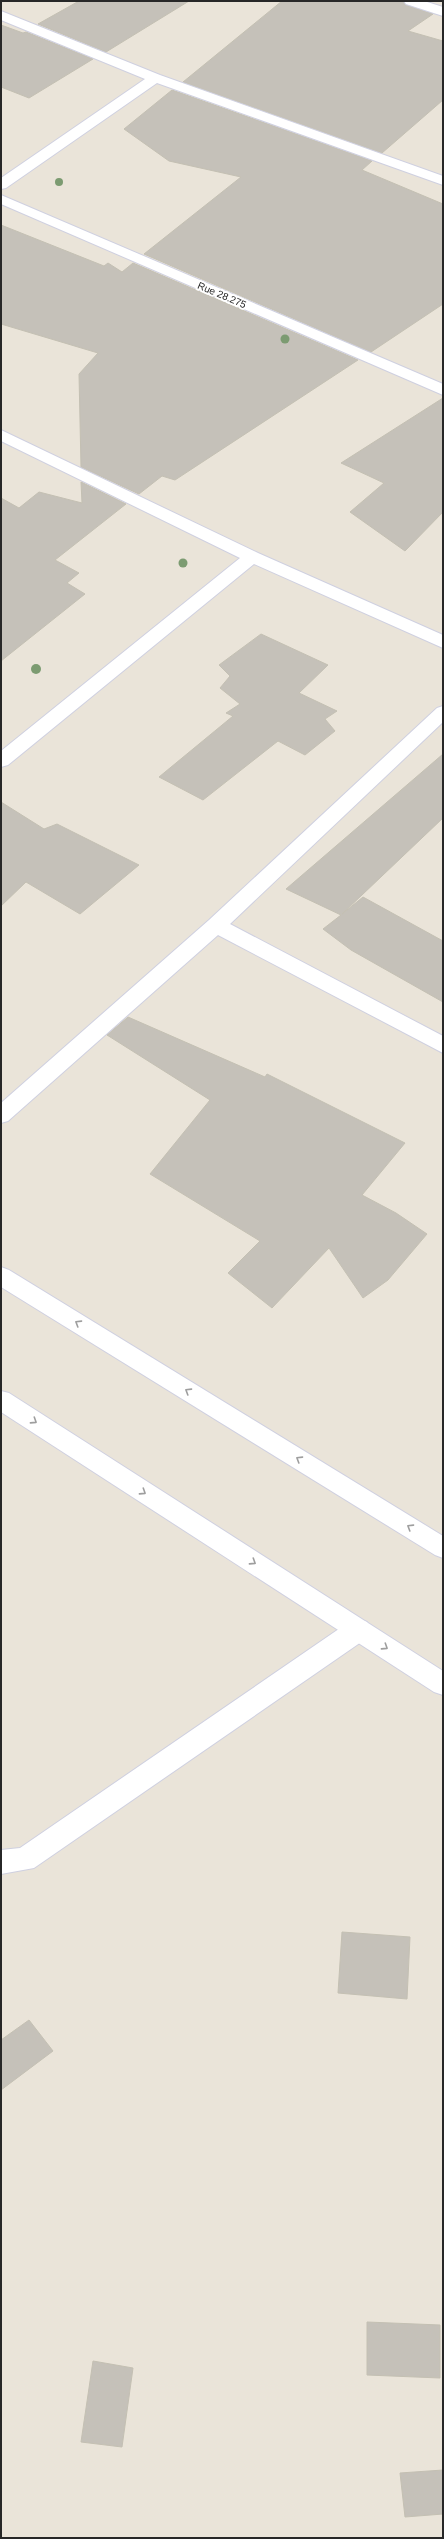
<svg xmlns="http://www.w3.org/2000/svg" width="444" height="2539" font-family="Helvetica,sans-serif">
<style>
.building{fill:#c5c1b9;stroke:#c4c0b3}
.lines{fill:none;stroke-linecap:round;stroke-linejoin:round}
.street-casing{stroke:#cfd0e0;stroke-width:2}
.secondary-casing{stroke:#cfd0e0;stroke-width:2}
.street{fill:#fff;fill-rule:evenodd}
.secondary{fill:#fff;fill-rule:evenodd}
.tree{fill:#7c9b71}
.oneway{stroke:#9e9e9e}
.labels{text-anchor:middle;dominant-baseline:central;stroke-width:4;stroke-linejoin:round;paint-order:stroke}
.far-street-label{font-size:10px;fill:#272727;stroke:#fff}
</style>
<rect width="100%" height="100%" fill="#eae4d9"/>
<g class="building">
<polygon points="79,1 189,1 106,52 38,24"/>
<polygon points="282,1 403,1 406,5 433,14 408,31 443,41 443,100 382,153 183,82"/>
<polygon points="1,25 23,33 26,32 93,59 29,98 1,87"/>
<polygon points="172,90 372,161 362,170 443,204 443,304 371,352 144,254 241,177 169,161 124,129"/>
<polygon points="1,225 104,266 108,263 122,272 133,263 358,360 175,480 162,476 139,494 81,467 79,374 98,353 1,324"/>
<polygon points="443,398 443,512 405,551 350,512 384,483 341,463"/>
<polygon points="81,482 126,504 55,560 79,573 67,583 85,594 1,661 1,498 19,508 39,492 82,503"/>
<polygon points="261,634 328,665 299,693 337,711 325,719 335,731 305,755 278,741 203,800 159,777 233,716 226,713 240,704 220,688 230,676 219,665"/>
<polygon points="443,754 443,818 342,914 363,897 443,941 443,1002 351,950 323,929 341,915 286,889"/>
<polygon points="1,802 44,829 57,824 139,865 80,914 26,882 1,906"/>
<polygon points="128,1017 265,1077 267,1074 405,1143 362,1195 396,1213 427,1234 388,1280 363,1298 329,1248 272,1308 228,1273 260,1241 150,1174 210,1100 107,1035"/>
<polygon points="342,1932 410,1937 407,1999 338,1993"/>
<polygon points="29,2020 53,2051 1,2090 1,2040"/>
<polygon points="367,2322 440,2325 440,2378 367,2375"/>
<polygon points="93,2361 133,2368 122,2447 81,2442"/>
<polygon points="443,2470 443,2514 405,2517 400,2473"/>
</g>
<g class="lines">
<g class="street-casing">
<g id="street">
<polygon points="404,1 424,1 443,7 443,16 406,4"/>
<polygon points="1,11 160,75 443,176 443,185 157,83 6,188 1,189 1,178 145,79 1,20"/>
<polygon points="1,195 443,384 443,395 1,204"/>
<polygon points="1,430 258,553 443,635 443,648 254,564 8,765 1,767 1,751 240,558 1,441"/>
<polygon points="443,706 443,722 230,924 443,1036 443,1053 218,935 8,1121 1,1123 1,1103 209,920 437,708"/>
<polygon points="358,1619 367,1622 370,1630 367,1638 34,1868 1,1874 1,1850 20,1848 349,1622"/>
</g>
</g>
<g class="secondary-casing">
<g id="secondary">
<polygon points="1,1267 9,1270 443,1536 443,1558 435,1555 1,1287"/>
<polygon points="1,1391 9,1393 443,1671 443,1695 434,1692 1,1412"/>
</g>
</g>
<use href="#street" class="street"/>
<use href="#secondary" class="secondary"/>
</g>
<g class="tree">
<circle cx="59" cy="182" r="4"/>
<circle cx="285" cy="339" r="4.5"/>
<circle cx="183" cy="563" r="4.5"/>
<circle cx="36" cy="669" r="5"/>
</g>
<defs><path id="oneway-chevron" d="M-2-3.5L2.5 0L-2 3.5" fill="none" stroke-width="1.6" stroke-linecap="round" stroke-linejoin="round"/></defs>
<g class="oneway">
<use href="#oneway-chevron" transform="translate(78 1323) rotate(-148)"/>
<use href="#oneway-chevron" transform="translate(188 1391) rotate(-148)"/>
<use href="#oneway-chevron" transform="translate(34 1421) rotate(33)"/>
<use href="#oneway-chevron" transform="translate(299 1459) rotate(-148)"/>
<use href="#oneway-chevron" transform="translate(143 1492) rotate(33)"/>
<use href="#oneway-chevron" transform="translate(410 1527) rotate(-148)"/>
<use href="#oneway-chevron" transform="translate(253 1562) rotate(33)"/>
<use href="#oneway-chevron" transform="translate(385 1647) rotate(33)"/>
</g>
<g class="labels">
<g class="far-street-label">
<text transform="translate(222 295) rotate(23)">Rue 28.275</text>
</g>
</g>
<rect width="444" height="2539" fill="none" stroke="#272727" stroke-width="4"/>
</svg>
